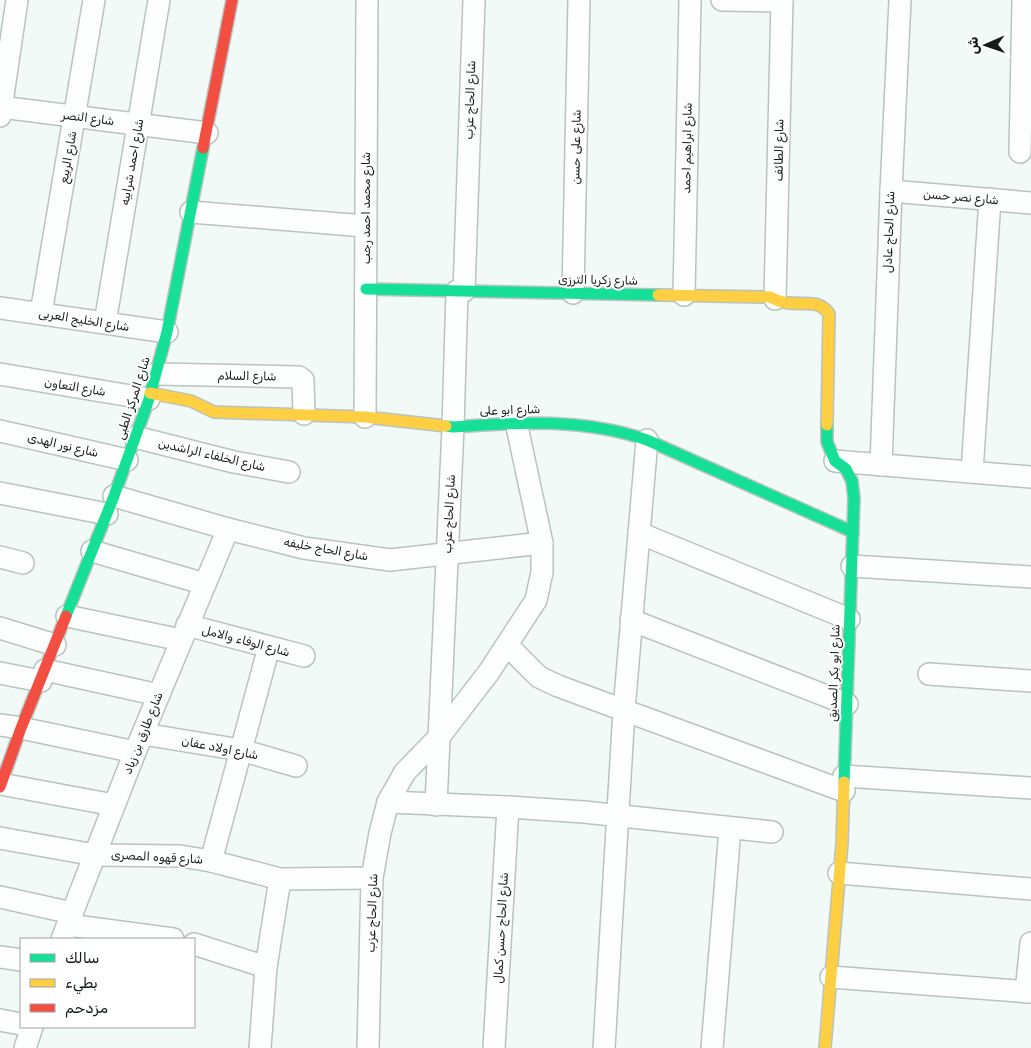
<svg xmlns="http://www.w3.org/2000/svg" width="1031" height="1048" font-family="Rubik,'Noto Sans Arabic',sans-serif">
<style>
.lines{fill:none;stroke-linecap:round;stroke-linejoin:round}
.street-casing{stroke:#b9c3bf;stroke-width:24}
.fast-casing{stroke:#b9c3bf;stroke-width:14}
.slow-casing{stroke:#b9c3bf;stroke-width:14}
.jam-casing{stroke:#b9c3bf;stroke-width:14}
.street{stroke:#fdfefe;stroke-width:21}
.fast{stroke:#16e098;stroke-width:11}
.slow{stroke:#ffcf43;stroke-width:11}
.jam{stroke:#f24e42;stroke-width:11}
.labels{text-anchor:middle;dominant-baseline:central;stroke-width:4;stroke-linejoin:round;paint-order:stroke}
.street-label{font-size:12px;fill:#121c19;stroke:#fff}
</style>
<rect width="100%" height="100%" fill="#f1faf7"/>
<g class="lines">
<g class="street-casing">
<g id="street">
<polyline points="722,0 782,1"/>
<polyline points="0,107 207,133"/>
<polyline points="0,116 17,0"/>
<polyline points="1020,152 1023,0"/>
<polyline points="891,191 1031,203"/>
<polyline points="191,212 365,226"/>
<polyline points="464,291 474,0"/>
<polyline points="573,293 579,0"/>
<polyline points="684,295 690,0"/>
<polyline points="775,299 782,0"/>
<polyline points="0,308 167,332"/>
<polyline points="41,313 94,0"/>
<polyline points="105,323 159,0"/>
<polyline points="0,374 149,399"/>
<polyline points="156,374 299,377 303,380 304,414"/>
<polyline points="365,417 367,0"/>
<polyline points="0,431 127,460"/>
<polyline points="135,437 234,462 289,472"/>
<polyline points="835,461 1031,477"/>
<polyline points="881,465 891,191 900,0"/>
<polyline points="972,472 990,199"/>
<polyline points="0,493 107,514"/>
<polyline points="114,496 228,529 304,548 390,560 542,543"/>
<polyline points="639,533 849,619"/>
<polyline points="92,551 205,584"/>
<polyline points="0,557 23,563"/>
<polyline points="852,566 1031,577"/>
<polyline points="67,616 181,640"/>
<polyline points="631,620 847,704"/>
<polyline points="187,625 304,656"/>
<polyline points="0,628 55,645"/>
<polyline points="507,645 539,677 558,686 844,791"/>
<polyline points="45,670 159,695"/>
<polyline points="0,673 41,681"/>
<polyline points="929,674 1031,681"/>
<polyline points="0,725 21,728 135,752"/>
<polyline points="143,734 241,750 296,766"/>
<polyline points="844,776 1031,788"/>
<polyline points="1,784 114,805"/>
<polyline points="388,802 508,807 584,812 772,832"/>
<polyline points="436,805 453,427 457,291"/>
<polyline points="0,838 95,855 180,856 211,861 280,879 372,878"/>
<polyline points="211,861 269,647"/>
<polyline points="839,873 1031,889"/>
<polyline points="0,897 72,913"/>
<polyline points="68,925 173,939"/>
<polyline points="62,939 135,752 228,529"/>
<polyline points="194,944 266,967"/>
<polyline points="0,957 21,960"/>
<polyline points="831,977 1031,992"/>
<polyline points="1026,992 1031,943"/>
<polyline points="0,1020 21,1024"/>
<polyline points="25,1048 32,1027"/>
<polyline points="260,1048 266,967 280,879"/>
<polyline points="368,1048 372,878 380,833 388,802 405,772 439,737 489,672 536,600 542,572 542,543 516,422"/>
<polyline points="494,1048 508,807"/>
<polyline points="604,1048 624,710 647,440"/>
<polyline points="712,1048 730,829"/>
</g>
</g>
<g class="fast-casing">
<g id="fast">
<polyline points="366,289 658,295"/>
<polyline points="827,425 827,442 835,461 846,469 852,481 854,498 844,782"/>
<path d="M446,426L453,427C519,422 584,418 647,440L853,532"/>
<polyline points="66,616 114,496 149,399 167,332 203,148"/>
</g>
</g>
<g class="slow-casing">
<g id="slow">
<path d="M658,295L770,297C776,300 782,303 789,303C804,305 819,299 829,314L827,425"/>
<polyline points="150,393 191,401 214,412 365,417 446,426"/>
<polyline points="825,1048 842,843 844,782"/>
</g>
</g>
<g class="jam-casing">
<g id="jam">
<polyline points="203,148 232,0"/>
<polyline points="0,787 21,728 66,616"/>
</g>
</g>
<use href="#street" class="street"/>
<use href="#fast" class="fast"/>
<use href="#slow" class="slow"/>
<use href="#jam" class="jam"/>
</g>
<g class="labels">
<g class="street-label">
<text transform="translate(470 100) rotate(-88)">شارع الحاج عزب</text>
<text transform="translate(88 118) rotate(7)">شارع النصر</text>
<text transform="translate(576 147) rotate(-89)">شارع على حسن</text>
<text transform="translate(687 148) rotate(-89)">شارع ابراهيم احمد</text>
<text transform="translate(779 150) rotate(-89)">شارع الطائف</text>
<text transform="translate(68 157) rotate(-80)">شارع الربيع</text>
<text transform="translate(132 162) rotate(-80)">شارع احمد شرابيه</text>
<text transform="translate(961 197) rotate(5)">شارع نصر حسن</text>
<text transform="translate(366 208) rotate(-90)">شارع محمد احمد رجب</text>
<text transform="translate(889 232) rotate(-88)">شارع الحاج عادل</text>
<text transform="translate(598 280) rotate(1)">شارع زكريا الترزى</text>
<text transform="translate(84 320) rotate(9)">شارع الخليج العربى</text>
<text transform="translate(247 376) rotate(1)">شارع السلام</text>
<text transform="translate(75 387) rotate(9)">شارع التعاون</text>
<text transform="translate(133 398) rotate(-72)">شارع المركز الطبى</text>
<text transform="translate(510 410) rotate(-2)">شارع ابو على</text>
<text transform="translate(63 445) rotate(13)">شارع نور الهدى</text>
<text transform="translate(212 455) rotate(13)">شارع الخلفاء الراشدين</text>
<text transform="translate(449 514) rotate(-87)">شارع الحاج عزب</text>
<text transform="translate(326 549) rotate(10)">شارع الحاج خليفه</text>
<text transform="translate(246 641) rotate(15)">شارع الوفاء والامل</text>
<text transform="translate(834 673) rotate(-88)">شارع ابو بكر الصديق</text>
<text transform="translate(143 733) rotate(-68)">شارع طارق بن زياد</text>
<text transform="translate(220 748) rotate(11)">شارع اولاد عفان</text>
<text transform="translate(157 857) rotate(3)">شارع قهوه المصرى</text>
<text transform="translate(372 913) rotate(-88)">شارع الحاج عزب</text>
<text transform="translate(501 928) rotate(-87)">شارع الحاج حسن كمال</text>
</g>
</g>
<rect x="20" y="938" width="175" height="90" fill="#ffffff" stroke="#a0a4a3"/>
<rect x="30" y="954" width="25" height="8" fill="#16e098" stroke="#a0a4a3"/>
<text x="65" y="963" font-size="15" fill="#121c19">سالك</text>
<rect x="30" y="979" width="25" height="8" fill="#ffcf43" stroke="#a0a4a3"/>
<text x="65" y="988" font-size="15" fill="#121c19">بطيء</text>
<rect x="30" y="1004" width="25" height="8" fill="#f24e42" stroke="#a0a4a3"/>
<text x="65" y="1013" font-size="15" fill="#121c19">مزدحم</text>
<g transform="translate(986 45) rotate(268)" stroke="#ffffff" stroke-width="4" paint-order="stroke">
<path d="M0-4L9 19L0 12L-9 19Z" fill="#121c19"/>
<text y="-8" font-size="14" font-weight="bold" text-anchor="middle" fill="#121c19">ش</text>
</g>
</svg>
